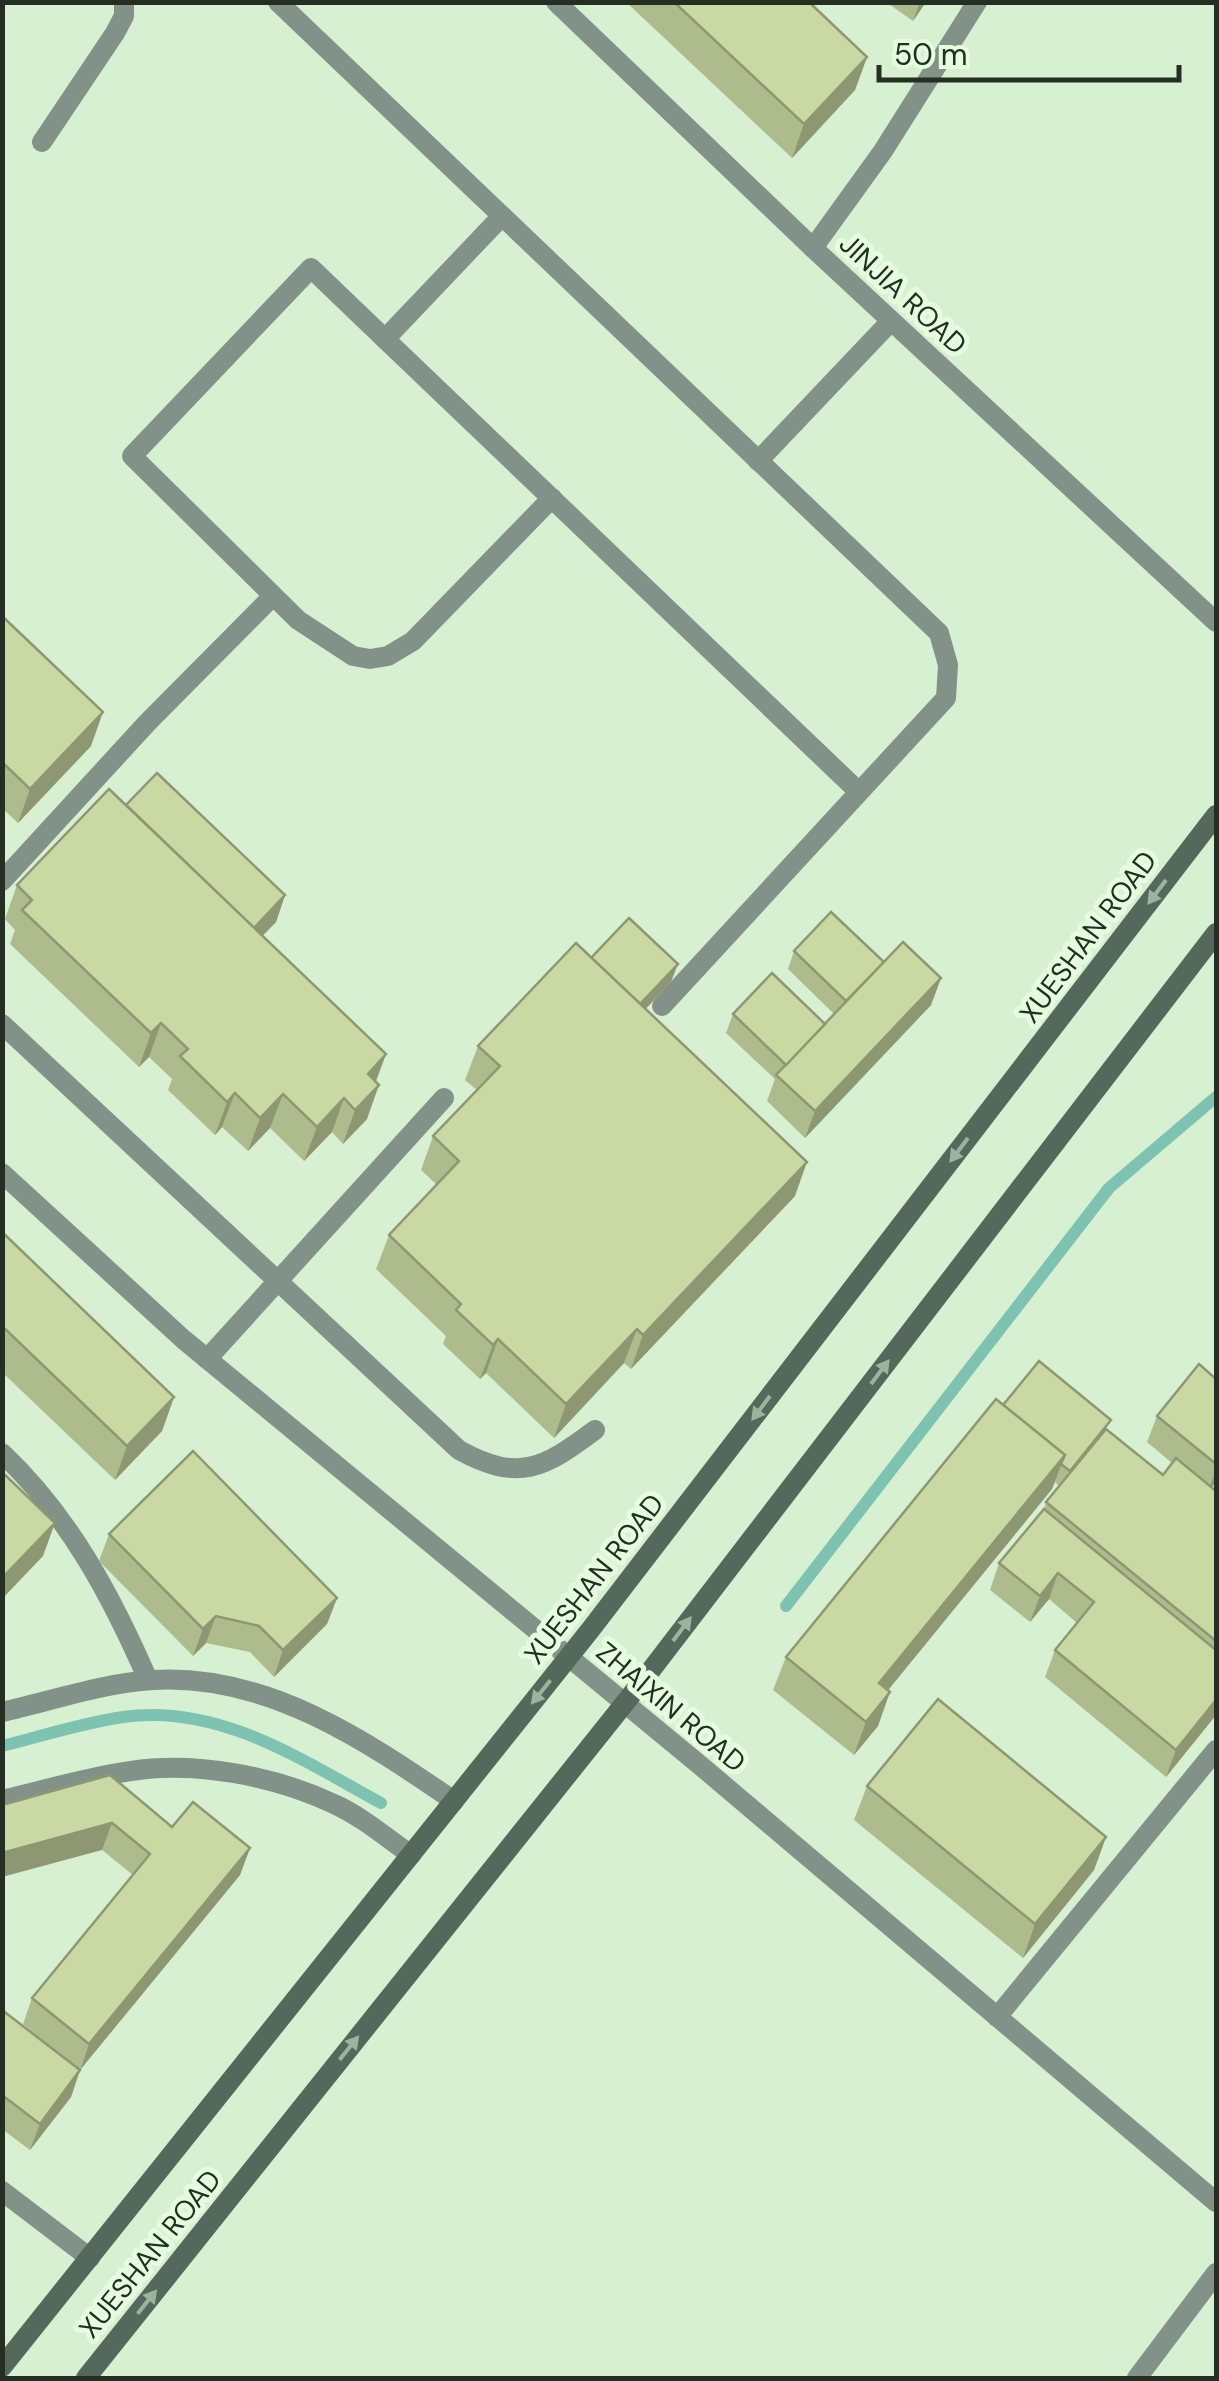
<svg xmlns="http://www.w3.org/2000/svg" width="1219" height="2381" font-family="'DM Sans',sans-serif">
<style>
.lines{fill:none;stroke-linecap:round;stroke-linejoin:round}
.stream{stroke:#7ec3b1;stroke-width:12}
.service{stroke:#839289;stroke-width:20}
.minor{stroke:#839289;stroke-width:20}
.secondary{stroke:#54695c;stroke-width:20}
.wall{fill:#aebb8c}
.shaded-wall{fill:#8d9872}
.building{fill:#cad9a3;stroke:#8d9872;stroke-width:2.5}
.oneway{fill:#9cb39e}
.labels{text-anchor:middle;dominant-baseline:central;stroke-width:10;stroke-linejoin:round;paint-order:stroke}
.street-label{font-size:28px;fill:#252e23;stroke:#e5fddf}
</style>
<rect width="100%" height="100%" fill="#d8f0d2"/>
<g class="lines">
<g class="stream">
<polyline points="786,1606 1109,1188 1216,1097"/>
<path d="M2,1746C42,1736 82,1723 123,1717C218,1703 302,1760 381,1803"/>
</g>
<g class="service">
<polyline points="278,2 939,633 948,665 946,698 662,1006"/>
<polyline points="42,142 115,33 124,16 124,2"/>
<polyline points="502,216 385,339 859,792"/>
<polyline points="385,339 311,268 132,456 298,620 353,656 370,659 388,656 413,641 552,498"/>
<polyline points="758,461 891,321"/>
<polyline points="2,881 147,723 273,596"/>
<path d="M2,1024L459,1450C519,1483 544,1468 595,1430"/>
<polyline points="207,1359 444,1098"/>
<path d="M2,1453C69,1516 112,1597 148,1680"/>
<polyline points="2,2191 90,2258"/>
</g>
<g class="minor">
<polyline points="556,2 813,248 1216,622"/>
<polyline points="813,248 883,151 977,2"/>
<polyline points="2,1173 183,1339 701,1766 1216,2202"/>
<path d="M2,1712C51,1701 103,1683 153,1680C266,1673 365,1740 454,1801"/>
<path d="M2,1800C45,1790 88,1777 131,1771C196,1761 275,1776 334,1804C361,1816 387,1838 411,1855"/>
<polyline points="997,2017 1216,1750"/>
<polyline points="1137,2378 1216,2273"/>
</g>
<g class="secondary">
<polyline points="2,2367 591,1629 1216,815"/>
<polyline points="86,2378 648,1674 1216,933"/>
</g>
</g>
<g class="wall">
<polygon points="626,2 809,2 867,57 855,90 792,158"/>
<polygon points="886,2 926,2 913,21"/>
<polygon points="2,616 91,746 18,823 2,808"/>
<polygon points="126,805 285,895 276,922 262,936 386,1054 376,1082 367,1119 343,1144 332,1132 304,1161 270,1128 248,1151 222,1127 215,1135 168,1090 172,1079 149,1057 139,1067 10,944 15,930 5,919 17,885"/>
<polygon points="794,951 884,962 941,978 931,1005 805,1138 767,1101 775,1079 726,1033 733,1014 825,1024 834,1014 788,969"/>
<polygon points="591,958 671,982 645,1009 795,1196 631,1369 624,1363 554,1438 486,1373 480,1379 443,1344 446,1336 376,1269 389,1235 437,1185 421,1170 433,1136 477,1090 465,1080 478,1046"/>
<polygon points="2,1232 174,1397 162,1431 115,1480 2,1372"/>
<polygon points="1216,1379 1216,1482 1212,1487 1216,1491 1216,1715 1166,1777 1045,1677 1055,1650 1077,1623 1049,1599 1030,1622 990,1590 999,1563 1044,1509 1046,1502 1059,1486 1055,1482 1052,1489 888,1690 878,1726 854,1755 773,1690 786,1657 1003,1405 1107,1430 1163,1475 1172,1463 1147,1442 1157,1416"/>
<polygon points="109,1534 337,1598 327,1624 274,1677 250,1652 206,1643 193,1656 99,1561"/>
<polygon points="867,1786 1106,1837 1094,1870 1023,1958 854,1820"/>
<polygon points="2,1805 172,1827 250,1848 240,1875 80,2070 71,2097 30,2150 2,2129 2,2010 50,2047 23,2024 32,1998 133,1875 102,1850"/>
</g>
<g class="shaded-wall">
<polygon points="920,2 926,2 913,21"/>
<polygon points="867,57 855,90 792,158 804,124"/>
<polygon points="103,712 91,746 18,823 30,789"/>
<polygon points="285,895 276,922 239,960 249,933"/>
<polygon points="678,964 671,982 623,1033 629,1014"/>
<polygon points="941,978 931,1005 805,1138 815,1111"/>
<polygon points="161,1023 149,1057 139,1067 151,1033"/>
<polygon points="386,1054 373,1088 368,1074"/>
<polygon points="379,1085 367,1119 343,1144 355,1110"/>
<polygon points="235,1093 222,1127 215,1135 227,1102"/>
<polygon points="283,1094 270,1128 248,1151 260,1118"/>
<polygon points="344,1098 332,1132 304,1161 317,1127"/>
<polygon points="807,1162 795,1196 631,1369 643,1335"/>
<polygon points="637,1329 624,1363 554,1438 566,1404"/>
<polygon points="498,1339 486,1373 480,1379 493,1345"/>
<polygon points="174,1397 162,1431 115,1480 127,1446"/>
<polygon points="1065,1455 1052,1489 867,1716 879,1683"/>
<polygon points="1216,1470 1216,1482 1208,1492"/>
<polygon points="55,1523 43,1556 2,1599 2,1578"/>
<polygon points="1058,1573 1049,1599 1030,1622 1040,1596"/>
<polygon points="337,1598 327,1624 274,1677 283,1650"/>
<polygon points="216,1616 206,1643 193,1656 203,1629"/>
<polygon points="890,1692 878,1726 854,1755 866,1722"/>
<polygon points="1216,1700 1216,1715 1166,1777 1176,1750"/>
<polygon points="112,1823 102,1850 2,1877 2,1853"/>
<polygon points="1106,1837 1094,1870 1023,1958 1035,1924"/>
<polygon points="250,1848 240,1875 80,2070 71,2097 30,2150 40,2124 80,2071 89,2044"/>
</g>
<g class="building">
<polygon points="674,2 809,2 867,57 804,124"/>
<polygon points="2,616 103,712 30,789 2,762"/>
<polygon points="157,773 285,895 254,928 126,805"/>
<polygon points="109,789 386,1054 368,1074 379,1085 355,1110 344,1098 317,1127 283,1094 260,1118 235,1093 227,1102 180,1056 188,1049 161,1023 151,1033 22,910 32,900 17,885"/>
<polygon points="831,912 884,962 846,1001 794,951"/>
<polygon points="629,918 678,964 640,1004 591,958"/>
<polygon points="903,942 941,978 815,1111 776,1075"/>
<polygon points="576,943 807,1162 643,1335 637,1329 566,1404 498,1339 493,1345 456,1310 461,1304 389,1235 459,1161 433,1136 500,1066 478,1046"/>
<polygon points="772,973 825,1024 786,1065 733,1014"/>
<polygon points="2,1232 174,1397 127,1446 2,1326"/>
<polygon points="1039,1361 1111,1420 1070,1471 1061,1464 1065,1455 1003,1405"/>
<polygon points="1199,1364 1216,1379 1216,1464 1157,1416"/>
<polygon points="996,1399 1065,1455 879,1683 890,1692 866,1722 786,1657"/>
<polygon points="1106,1429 1163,1475 1176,1458 1216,1491 1216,1641 1046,1502"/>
<polygon points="193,1451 337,1598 283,1650 259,1626 216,1616 203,1629 109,1534"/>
<polygon points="2,1472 55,1523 2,1578"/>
<polygon points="1044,1509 1216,1650 1216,1700 1176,1750 1055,1650 1094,1602 1058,1573 1040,1596 999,1563"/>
<polygon points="938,1699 1106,1837 1035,1924 867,1786"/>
<polygon points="110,1775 172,1827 193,1802 250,1848 89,2044 32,1998 150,1854 112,1823 2,1853 2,1805"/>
<polygon points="2,2010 80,2070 40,2124 2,2095"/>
</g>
<defs><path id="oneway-solid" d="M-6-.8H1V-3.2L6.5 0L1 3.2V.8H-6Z" transform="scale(2.5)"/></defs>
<g class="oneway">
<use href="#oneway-solid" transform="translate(1157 892) rotate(127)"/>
<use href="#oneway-solid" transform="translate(959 1150) rotate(127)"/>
<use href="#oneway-solid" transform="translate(880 1372) rotate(-53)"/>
<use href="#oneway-solid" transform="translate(761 1408) rotate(127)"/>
<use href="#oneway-solid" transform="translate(682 1629) rotate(-53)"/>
<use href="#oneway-solid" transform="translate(541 1692) rotate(129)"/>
<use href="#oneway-solid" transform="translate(349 2048) rotate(-51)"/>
<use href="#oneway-solid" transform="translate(147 2302) rotate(-51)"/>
</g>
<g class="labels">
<g class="street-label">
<text transform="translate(903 294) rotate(43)">JINJIA ROAD</text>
<text transform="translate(1088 937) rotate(-53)">XUESHAN ROAD</text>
<text transform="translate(594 1579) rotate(-52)">XUESHAN ROAD</text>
<text transform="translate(671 1707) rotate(40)">ZHAIXIN ROAD</text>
<text transform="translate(150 2254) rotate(-51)">XUESHAN ROAD</text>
</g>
</g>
<rect width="1219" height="2381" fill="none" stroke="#252e23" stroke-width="10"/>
<path d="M879 65v15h300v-15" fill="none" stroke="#252e23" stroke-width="5"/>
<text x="894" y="65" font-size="30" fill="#252e23" stroke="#e5fddf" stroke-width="8" paint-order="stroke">50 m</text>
</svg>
